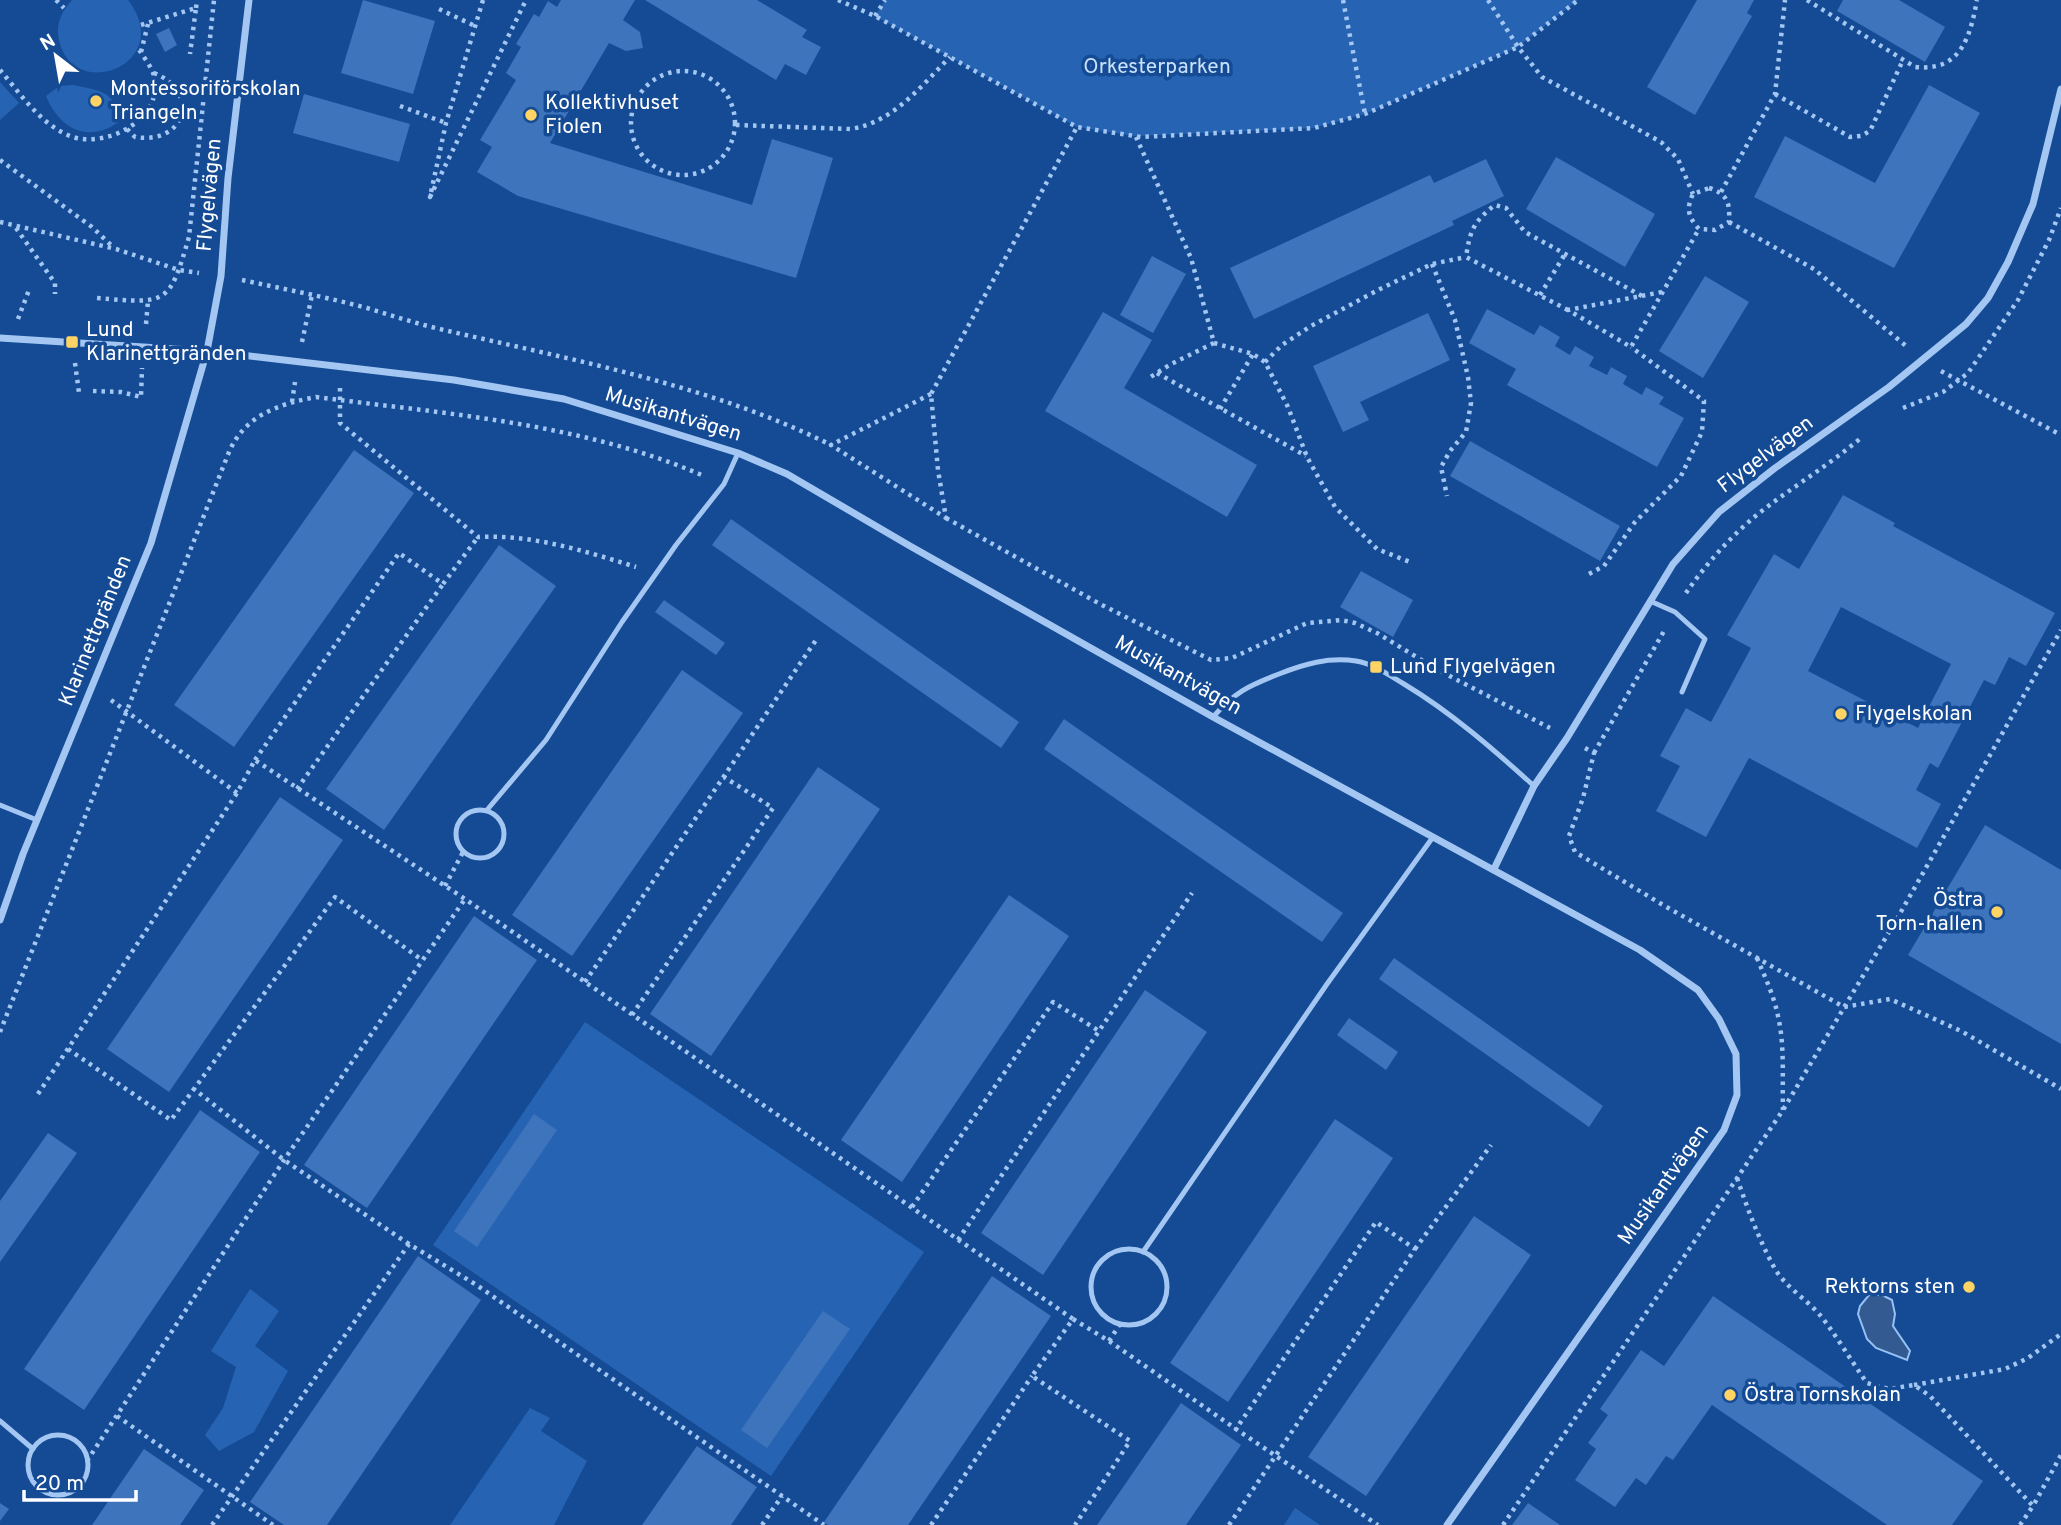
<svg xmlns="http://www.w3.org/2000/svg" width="2061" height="1525" font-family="Overpass,sans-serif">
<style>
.green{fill:#2664b3}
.water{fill:#335b91;stroke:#95c1f5;stroke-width:2}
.building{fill:#3d74bc;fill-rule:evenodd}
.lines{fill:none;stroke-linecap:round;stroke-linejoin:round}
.path{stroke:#a3c6f2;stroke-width:4.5;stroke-dasharray:3.5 5;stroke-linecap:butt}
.service{stroke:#a3c6f2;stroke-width:5}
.minor{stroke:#a3c6f2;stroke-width:7}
.poi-dot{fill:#ffd464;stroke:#144b94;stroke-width:2.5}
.labels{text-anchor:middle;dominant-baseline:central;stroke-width:7;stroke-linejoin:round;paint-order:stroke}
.park-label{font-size:21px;fill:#cae1fd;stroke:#144b94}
.poi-label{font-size:21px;fill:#fff;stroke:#144b94;text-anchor:start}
.street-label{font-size:21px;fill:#fff;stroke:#144b94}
</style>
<rect width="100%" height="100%" fill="#144b94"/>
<g class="green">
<path d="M72,0H128C177,64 73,104 59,40C55,24 62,11 72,0Z"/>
<polygon points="885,0 1578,0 1518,47 1365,114 1314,128 1135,136 1077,127 875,16"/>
<polygon points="0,82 19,103 0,120"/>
<path d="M73,85C102,91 111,90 123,119C91,144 61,132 46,96L59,86Z"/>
<polygon points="585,1022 924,1252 771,1476 433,1245"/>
<polygon points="250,1289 279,1311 255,1346 288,1371 254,1432 219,1451 205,1435 223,1408 236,1367 211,1351"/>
<polygon points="530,1408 550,1418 541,1431 587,1461 554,1525 450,1525"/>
<polygon points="1295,1508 1320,1525 1284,1525"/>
</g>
<polygon class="water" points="1869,1295 1882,1295 1892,1300 1895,1314 1893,1326 1910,1351 1907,1360 1876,1348 1867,1339 1858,1314 1860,1306"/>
<g class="building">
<polygon points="363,0 435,21 413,94 341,73"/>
<polygon points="561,0 635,0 623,20 640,32 643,48 626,51 609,43 550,143 752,205 772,139 833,158 796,278 518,196 477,172 492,147 480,140 516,80 506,73 521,47 516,44 534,14 539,17 548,1 557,7"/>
<polygon points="645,0 757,0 807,30 802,37 821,47 806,75 785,64 776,80"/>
<polygon points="1697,0 1754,0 1747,13 1752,16 1695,115 1647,87"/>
<polygon points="1843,0 1899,0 1945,27 1925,62 1837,11"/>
<polygon points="169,28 177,45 165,52 156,34"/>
<polygon points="1929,85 1980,113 1894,268 1754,197 1785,136 1875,183"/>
<polygon points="304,94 410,124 399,162 293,133"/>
<polygon points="1556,157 1655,214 1625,267 1526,209"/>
<polygon points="1486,159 1504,196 1452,221 1454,225 1254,319 1230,268 1430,175 1434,183"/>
<polygon points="1152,256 1186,274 1153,333 1120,315"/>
<polygon points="1705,276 1749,302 1703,378 1659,351"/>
<polygon points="1487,309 1534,335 1540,325 1560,337 1555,346 1570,355 1575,346 1594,357 1589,366 1607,375 1611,367 1627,376 1623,384 1642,395 1646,387 1664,397 1659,404 1684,418 1657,467 1507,385 1516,369 1469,343"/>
<polygon points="1103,312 1152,340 1124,388 1257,465 1227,517 1045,411"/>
<polygon points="1428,313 1450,360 1360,402 1369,420 1343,432 1313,366"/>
<polygon points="1470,441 1620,526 1600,561 1450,476"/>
<polygon points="354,450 414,493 234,747 174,705"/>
<path d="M1843,495L1895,523L1893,526L2055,613L2026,666L2009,657L1995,685L1984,680L1938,768L1930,763L1916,790L1941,804L1917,848L1749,758L1706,837L1656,811L1680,766L1660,756L1686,708L1711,722L1751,648L1727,635L1774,554L1799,569ZM1841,607L1951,664L1918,728L1808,671Z"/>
<polygon points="731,519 1019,722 1001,748 712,545"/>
<polygon points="499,545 556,586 384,830 326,789"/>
<polygon points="1361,571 1413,600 1393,637 1340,607"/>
<polygon points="664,600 725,643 716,655 655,612"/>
<polygon points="682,670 743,713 572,956 512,915"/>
<polygon points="1064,719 1343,913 1322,942 1044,749"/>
<polygon points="818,767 880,809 711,1056 650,1014"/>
<polygon points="280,797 343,840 169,1092 107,1049"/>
<polygon points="1985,825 2061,870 2061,1044 1908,955"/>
<polygon points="1009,895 1069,936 902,1182 841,1140"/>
<polygon points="474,916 537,960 367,1208 304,1165"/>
<polygon points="1394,958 1603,1106 1589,1127 1379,979"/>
<polygon points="1145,990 1207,1032 1043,1275 981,1233"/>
<polygon points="1349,1018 1398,1052 1386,1070 1337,1035"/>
<polygon points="200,1110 260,1152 84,1410 24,1369"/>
<polygon points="534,1114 557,1130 477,1247 454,1231"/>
<polygon points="1335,1119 1393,1158 1228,1402 1170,1363"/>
<polygon points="48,1133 77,1153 0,1262 0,1201"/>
<polygon points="1474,1216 1531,1255 1366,1496 1308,1457"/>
<polygon points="418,1256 481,1300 327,1525 284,1525 250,1502"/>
<polygon points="992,1276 1051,1316 908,1525 828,1525 824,1522"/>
<polygon points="1713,1296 1983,1481 1952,1525 1887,1525 1712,1405 1673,1460 1666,1456 1646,1485 1636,1478 1615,1507 1575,1480 1596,1449 1588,1443 1608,1415 1600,1409 1641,1350 1664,1366"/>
<polygon points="823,1311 850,1329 767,1448 741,1430"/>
<polygon points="1181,1403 1241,1445 1186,1525 1097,1525"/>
<polygon points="697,1446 757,1487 731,1525 642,1525"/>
<polygon points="144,1449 204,1490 180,1525 92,1525"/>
<polygon points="0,1503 9,1509 0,1521"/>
<polygon points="1528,1503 1560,1525 1512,1525"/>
</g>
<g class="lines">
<g class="path">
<polyline points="56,0 64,8"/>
<polyline points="483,0 446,123 430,197 526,0"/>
<polyline points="838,0 875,16 1077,127 1141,137 1314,128 1365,114 1518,47 1578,0"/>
<polyline points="1343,0 1365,114"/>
<polyline points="1488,0 1518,47 1542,77 1661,142 1678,159 1693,194"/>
<path d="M1807,0L1915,67C1961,72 1970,37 1977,0"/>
<polyline points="196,8 197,0"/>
<polyline points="439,9 475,26"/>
<polyline points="875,16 885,0"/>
<polyline points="141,25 196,8 190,54"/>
<polyline points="141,52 148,24"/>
<path d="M0,70C20,93 40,124 70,136C103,149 160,122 155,81C154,69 144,58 138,48"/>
<circle cx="683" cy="123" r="52"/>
<polyline points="1775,94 1850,137 1861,136 1870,131 1903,60"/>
<polyline points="400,106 446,123"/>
<path d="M736,125L850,129C893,123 921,86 950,57"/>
<path d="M127,129L135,137C186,145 201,92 154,73"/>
<polyline points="1136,137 1191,258 1214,343 1171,364 1149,378"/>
<polyline points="0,160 92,227 113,247"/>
<path d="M1709,188C1728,194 1730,203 1729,222L1715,230L1699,229C1688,217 1686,208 1693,194Z"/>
<polyline points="1721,192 1775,94 1785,0"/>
<polyline points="0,222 116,249 179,270 199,273"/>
<polyline points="1729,222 1814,269 1906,346"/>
<polyline points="16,228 55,283 55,294"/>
<polyline points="1432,264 1455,320 1468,377 1471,403 1466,432 1450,451 1441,467 1447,496"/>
<path d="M242,280C284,289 326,297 367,308C393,316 418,324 444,330C573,360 713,386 831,445"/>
<polyline points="1662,292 1568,310 1631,347 1699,229"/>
<polyline points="1540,295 1565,254"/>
<path d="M97,298C168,304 169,305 189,237L214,0"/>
<path d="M1568,310L1466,257C1470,231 1473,222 1495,205L1506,208L1525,232L1642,296"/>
<polyline points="18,319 29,290"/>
<polyline points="146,324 148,301"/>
<polyline points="302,342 312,295"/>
<polyline points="1214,343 1253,354 1265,362 1288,407 1307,457 1335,507 1377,549 1410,562"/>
<polyline points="1265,362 1282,345 1311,326 1380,289 1432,264 1466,257"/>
<polyline points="75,363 79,393"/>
<polyline points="1941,371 2061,435"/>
<polyline points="1157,373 1306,456"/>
<path d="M340,388V423L478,537C531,534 585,551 636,567"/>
<polyline points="93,391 121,392 141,397 142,368"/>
<polyline points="931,394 831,445 946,518 938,470 931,394 1077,127"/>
<polyline points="292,402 295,382"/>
<polyline points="1903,408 1943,392 1968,373 2018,300 2049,240 2061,208"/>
<polyline points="1220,409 1253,354"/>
<polyline points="946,518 1100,604 1211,660 1232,658 1307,623 1341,620 1355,623 1377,633 1438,670 1550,728"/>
<polyline points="1589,574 1604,566 1635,522 1681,476 1702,432 1704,401 1631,347"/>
<path d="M1686,593C1706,564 1731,536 1758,514C1792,487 1828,466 1862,437"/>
<polyline points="111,700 237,793"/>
<polyline points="1585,748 1594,753 1583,798 1569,836 1575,852 1663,905 1844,1007 1890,999 1961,1031 2061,1089"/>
<polyline points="1594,753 1664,631"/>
<polyline points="255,760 399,553 443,584 478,537"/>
<polyline points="297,789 443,584"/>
<polyline points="445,886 463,852"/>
<path d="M1757,958C1765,977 1774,996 1778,1016C1785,1046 1782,1079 1783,1110"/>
<polyline points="585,982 816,640"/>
<polyline points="632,1015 773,808 724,777"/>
<path d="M0,1032L229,452C245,415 279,404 316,397C447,414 582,423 704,476"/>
<polyline points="68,1049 171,1120 194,1089"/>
<polyline points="38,1094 237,793 255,760 465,899 1073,1319 1032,1376 1130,1441 1075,1525"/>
<path d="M1737,1178C1748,1210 1759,1240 1775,1269C1788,1290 1809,1300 1824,1320C1839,1340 1852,1362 1867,1383L1889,1389L1914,1385L1930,1396L2033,1506L2061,1455"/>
<polyline points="912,1207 1053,1002 1099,1031"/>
<polyline points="958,1240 1192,893"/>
<polyline points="409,1244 284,1160 194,1089 335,897 422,960"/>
<polyline points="1415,1249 1491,1145"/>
<polyline points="1073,1319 1109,1341 1236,1429"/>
<polyline points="1109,1341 1120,1324"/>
<polyline points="1914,1385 2005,1369 2028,1358 2061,1334"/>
<polyline points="117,1416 273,1525"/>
<polyline points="87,1461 284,1160 465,899"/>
<polyline points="212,1525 409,1244 475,1284 824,1525"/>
<polyline points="762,1525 782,1496"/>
<polyline points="931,1525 1032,1376"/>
<polyline points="1229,1525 1415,1249 1376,1222 1236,1429 1378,1525"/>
<polyline points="1503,1525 1783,1110 1898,917 2061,630"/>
<polyline points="2020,1525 2033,1506"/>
</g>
<g class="service">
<polyline points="1650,601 1675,612 1705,639 1682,692"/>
<path d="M1213,717C1235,692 1248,686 1279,674C1304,664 1328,657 1356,661C1374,664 1389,675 1404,684C1452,713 1493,749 1534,786"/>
<polyline points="0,805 37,820"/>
<circle cx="480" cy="834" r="24"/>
<polyline points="487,810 546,740 622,622 676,545 724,484 738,453"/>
<circle cx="1129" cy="1287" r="38"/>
<polyline points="1143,1252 1327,984 1433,837"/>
<polyline points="0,1421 33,1449"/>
<circle cx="58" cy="1465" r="30"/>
</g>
<g class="minor">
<polyline points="0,338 207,351 454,380 564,399 738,453 787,474 910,546 1213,717 1640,950 1698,990 1719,1019 1736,1054 1737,1095 1724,1130 1447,1525"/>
<polyline points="1494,869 1534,786 1567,738 1673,564 1719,512 1775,468 1889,387 1966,324 1988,298 2008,262 2033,204 2061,89"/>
<polyline points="0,920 23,854 151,543 207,351 221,276 228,178 249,0"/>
</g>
</g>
<g class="poi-dot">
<circle cx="96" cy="101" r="7"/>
<circle cx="531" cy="115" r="7"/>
<rect x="65" y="335" width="14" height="14" rx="3.5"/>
<rect x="1369" y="660" width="14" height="14" rx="3.5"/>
<circle cx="1841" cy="714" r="7"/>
<circle cx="1997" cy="912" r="7"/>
<circle cx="1969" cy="1287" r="7"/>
<circle cx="1730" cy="1395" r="7"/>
</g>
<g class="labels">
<g class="park-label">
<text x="1157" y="67">Orkesterparken</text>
</g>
<g class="poi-label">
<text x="110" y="89">Montessoriförskolan<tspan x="110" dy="24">Triangeln</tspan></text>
<text x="545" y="103">Kollektivhuset<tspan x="545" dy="24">Fiolen</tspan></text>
<text x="86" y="330">Lund<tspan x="86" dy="24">Klarinettgränden</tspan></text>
<text x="1390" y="667">Lund Flygelvägen</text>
<text x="1855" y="714">Flygelskolan</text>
<text x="1983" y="900" text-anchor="end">Östra<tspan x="1983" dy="24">Torn-hallen</tspan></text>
<text x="1955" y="1287" text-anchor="end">Rektorns sten</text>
<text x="1744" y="1395">Östra Tornskolan</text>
</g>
<g class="street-label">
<text transform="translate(210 195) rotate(-85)">Flygelvägen</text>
<text transform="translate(673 415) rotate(17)">Musikantvägen</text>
<text transform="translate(1766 455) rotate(-37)">Flygelvägen</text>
<text transform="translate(96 631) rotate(-68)">Klarinettgränden</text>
<text transform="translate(1178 676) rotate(29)">Musikantvägen</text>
<text transform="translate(1664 1185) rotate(-55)">Musikantvägen</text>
</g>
</g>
<g transform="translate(56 56) rotate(329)" stroke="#144b94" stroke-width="5" paint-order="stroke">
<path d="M0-5L12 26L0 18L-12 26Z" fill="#ffffff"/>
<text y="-10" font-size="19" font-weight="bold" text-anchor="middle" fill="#ffffff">N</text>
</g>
<path d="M24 1490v10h112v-10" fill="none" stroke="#ffffff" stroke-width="3.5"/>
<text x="35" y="1490" font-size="21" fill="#ffffff" stroke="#144b94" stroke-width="5" paint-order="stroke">20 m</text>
</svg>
